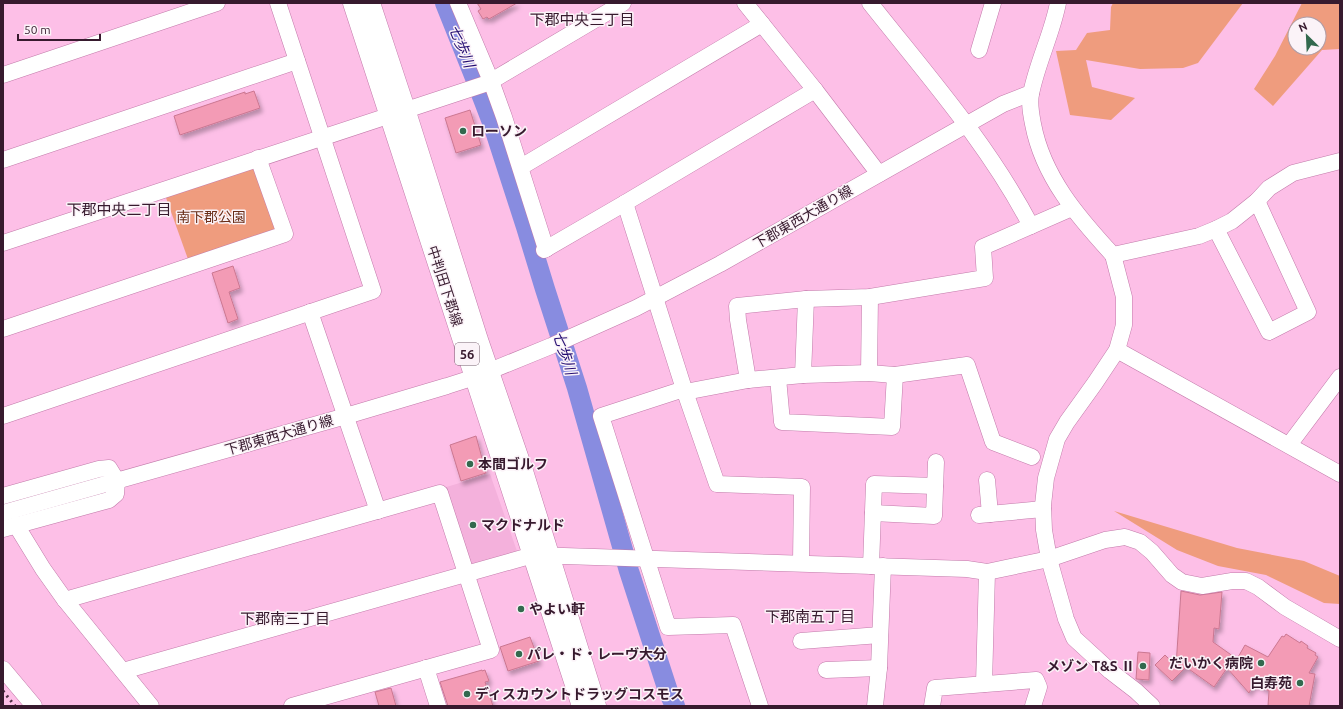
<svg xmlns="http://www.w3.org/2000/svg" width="1343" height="709" font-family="Ubuntu,'Noto Sans JP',sans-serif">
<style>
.built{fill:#f4b1dc}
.green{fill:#ef9c7e;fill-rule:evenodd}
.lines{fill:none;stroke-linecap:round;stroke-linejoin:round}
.river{stroke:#888ce0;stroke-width:20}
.building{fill:#f39bb5;stroke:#cb7791;filter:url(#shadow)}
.minor-casing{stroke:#c27aaa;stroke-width:17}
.major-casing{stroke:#c27aaa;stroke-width:21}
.minor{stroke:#fff;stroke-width:16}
.major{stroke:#fff;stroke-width:20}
.rail{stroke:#4e2d43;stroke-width:3;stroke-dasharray:2 4;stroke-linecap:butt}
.poi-dot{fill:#33694e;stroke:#fbf3f8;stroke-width:1.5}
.labels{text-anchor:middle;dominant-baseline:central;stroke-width:3;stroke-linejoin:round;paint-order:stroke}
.shield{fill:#fbf3f8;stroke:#725b6b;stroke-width:1}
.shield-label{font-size:13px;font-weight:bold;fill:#371a2e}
.poi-label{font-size:14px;font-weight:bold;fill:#371a2e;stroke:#fbf3f8;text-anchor:start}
.park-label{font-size:14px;fill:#6a2e18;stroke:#fbf3f8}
.street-label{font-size:14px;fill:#371a2e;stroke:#fbf3f8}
.neighbourhood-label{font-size:15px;fill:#371a2e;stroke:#fbf3f8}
.water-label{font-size:15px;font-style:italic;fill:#230c71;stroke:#fbf3f8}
</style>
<defs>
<filter id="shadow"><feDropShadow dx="2.5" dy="4" stdDeviation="2" flood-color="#0004"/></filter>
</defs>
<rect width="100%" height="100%" fill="#fdbfe7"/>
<polygon class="built" points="490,474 518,554 475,567 468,563 443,488"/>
<g class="green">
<polygon points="1113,3 1243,3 1198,63 1183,68 1140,69 1086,60 1092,87 1135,98 1111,120 1070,115 1056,51 1076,50 1087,33 1110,30 1111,7"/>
<path d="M1302,3H1340V49L1322,50L1273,106L1254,89L1275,56ZM1295,24H1319V48H1295Z"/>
<polygon points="253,165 277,227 275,232 189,262 165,195"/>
<polygon points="1114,511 1237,548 1304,561 1340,576 1340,604 1324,603 1266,575 1218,566 1177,550"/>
</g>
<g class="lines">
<polyline class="river" points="445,3 475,78 493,125 526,227 545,289 577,388 629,571 668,691 675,706"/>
</g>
<g class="building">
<polygon points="477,3 517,3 489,19 487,17 483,19 478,11 481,9"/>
<polygon points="254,91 260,108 180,135 174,116 245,92 245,94"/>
<polygon points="470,110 481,145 456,153 445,118"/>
<polygon points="233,266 240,288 229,292 238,319 228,323 212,273"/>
<polygon points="476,436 486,473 461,481 450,445"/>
<polygon points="1181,591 1200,595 1222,592 1219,629 1214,628 1213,642 1237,659 1245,645 1268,657 1282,636 1284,637 1286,634 1300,643 1301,641 1308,646 1307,648 1316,653 1315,655 1318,657 1309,673 1315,674 1309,706 1268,706 1269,691 1256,684 1254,687 1252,687 1249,693 1227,668 1214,687 1186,667 1172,681 1155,665 1165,655 1176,666"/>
<polygon points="530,637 539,661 508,671 500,647"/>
<polygon points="1138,652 1150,653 1149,680 1136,679"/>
<polygon points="482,670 482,671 485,670 489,681 485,682 493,706 448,706 440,682"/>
<polygon points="391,688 396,706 379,706 375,692"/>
</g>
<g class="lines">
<g class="minor-casing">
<g id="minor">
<polyline points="458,3 491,81 504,117 546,249"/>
<polyline points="745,3 815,90 879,174"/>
<path d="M870,3C927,75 989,145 1031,226"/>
<path d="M1058,3C1052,34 1037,63 1031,94C1029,104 1031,114 1033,124C1043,177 1078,217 1113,255L1199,236L1216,229L1232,221L1257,201L1269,188L1293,173L1340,161"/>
<polyline points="979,50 993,3"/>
<polyline points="3,75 217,3"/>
<polyline points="3,160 297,61"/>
<polyline points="521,167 762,24"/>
<polyline points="625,203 684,389 717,484 802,487 801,563"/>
<polyline points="1216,229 1269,332 1308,312 1257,201"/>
<polyline points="3,243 488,83 623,3"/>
<polyline points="544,250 625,203 815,90"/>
<polyline points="1113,255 1124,297 1124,325 1117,350 1095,383 1067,422 1057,439 1046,478 1043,505 1044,530 1049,559 1066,619 1074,638 1110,671 1136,691 1152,706"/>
<polyline points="310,312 378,511"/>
<polyline points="3,329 285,234 258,158"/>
<polyline points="1117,350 1340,474"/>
<polyline points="869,373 870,297"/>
<polyline points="803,375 806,299"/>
<polyline points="778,378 782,422 892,427 895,375"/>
<polyline points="748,380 738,320 737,306 806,299 870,297 985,278 983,247 1072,208"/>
<polyline points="684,389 601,416 668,627 733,625 760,706"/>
<polyline points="685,392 748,380 803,375 869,373 895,375 967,365 993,442 1032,457"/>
<polyline points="3,416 373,291 278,3"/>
<polyline points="1289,445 1340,377"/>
<polyline points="987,480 990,514"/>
<polyline points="3,496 99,469 109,468 117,481 116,494 109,500 3,529"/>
<polyline points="3,513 346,416 447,386 475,377 551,346 636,308 720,264 1003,104 1031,93"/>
<polyline points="873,513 934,516 936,462"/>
<polyline points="979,515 1043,509"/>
<polyline points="16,525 43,569 65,600 151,706"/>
<polyline points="871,566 874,484 935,486"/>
<polyline points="65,600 440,493 491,650 292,706"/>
<polyline points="801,641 880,635"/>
<polyline points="426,668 438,706"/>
<polyline points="3,669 34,706"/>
<polyline points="826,670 879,668"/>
<polyline points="123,671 533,555 967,569 987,572 1049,559 1105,540 1125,537 1140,542 1152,552 1172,575 1182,582 1202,586 1232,581 1246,581 1258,587 1285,607 1340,639"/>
<polyline points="984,684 987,572"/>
<polyline points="875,706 879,668 883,566"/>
<polyline points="932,706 935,688 1036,680 1039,687 1033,706"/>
</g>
</g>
<g class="major-casing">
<g id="major">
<polyline points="353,3 582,706"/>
<polyline points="370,3 405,109 478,340 522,468 596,706"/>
</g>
</g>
<use href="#minor" class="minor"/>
<use href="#major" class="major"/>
<polyline class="rail" points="3,691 15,706"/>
</g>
<g class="poi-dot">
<circle cx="463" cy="131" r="4"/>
<circle cx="470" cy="464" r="4"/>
<circle cx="473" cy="525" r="4"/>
<circle cx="521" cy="609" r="4"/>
<circle cx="519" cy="654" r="4"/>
<circle cx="1261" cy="663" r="4"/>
<circle cx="1143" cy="666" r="4"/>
<circle cx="1300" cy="683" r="4"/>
<circle cx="467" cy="694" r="4"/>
</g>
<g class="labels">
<rect class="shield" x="455" y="343" width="24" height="22" rx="3"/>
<g class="shield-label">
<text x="467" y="354">56</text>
</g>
<g class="poi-label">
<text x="471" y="131">ローソン</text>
<text x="478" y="464">本間ゴルフ</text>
<text x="481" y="525">マクドナルド</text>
<text x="529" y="609">やよい軒</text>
<text x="527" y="654">パレ・ド・レーヴ大分</text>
<text x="1253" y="663" text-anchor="end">だいかく病院</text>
<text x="1135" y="666" text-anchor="end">メゾン T&amp;S Ⅱ</text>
<text x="1292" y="683" text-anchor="end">白寿苑</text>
<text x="475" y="694">ディスカウントドラッグコスモス</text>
</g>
<g class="park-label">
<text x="211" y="217">南下郡公園</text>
</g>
<g class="street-label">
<text transform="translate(803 217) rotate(-30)">下郡東西大通り線</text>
<text transform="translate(445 286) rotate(72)">中判田下郡線</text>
<text transform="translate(279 435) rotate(-16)">下郡東西大通り線</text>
</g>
<g class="neighbourhood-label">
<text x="582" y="19">下郡中央三丁目</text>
<text x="119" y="209">下郡中央二丁目</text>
<text x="810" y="616">下郡南五丁目</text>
<text x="285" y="618">下郡南三丁目</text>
</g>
<g class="water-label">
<text transform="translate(462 46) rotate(68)">七歩川</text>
<text transform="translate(565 353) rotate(72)">七歩川</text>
</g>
</g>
<rect width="1343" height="709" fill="none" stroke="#371a2e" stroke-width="8"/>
<g transform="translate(1307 36) rotate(336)"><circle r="19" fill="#fbf3f8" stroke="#ad9ca7"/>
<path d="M0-3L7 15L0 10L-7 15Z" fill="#33694e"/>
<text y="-6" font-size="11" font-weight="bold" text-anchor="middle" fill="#371a2e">N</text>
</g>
<path d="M18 34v6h82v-6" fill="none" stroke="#371a2e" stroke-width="2"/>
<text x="24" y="34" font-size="12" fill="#371a2e" stroke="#fbf3f8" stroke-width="3" paint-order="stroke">50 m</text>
</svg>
